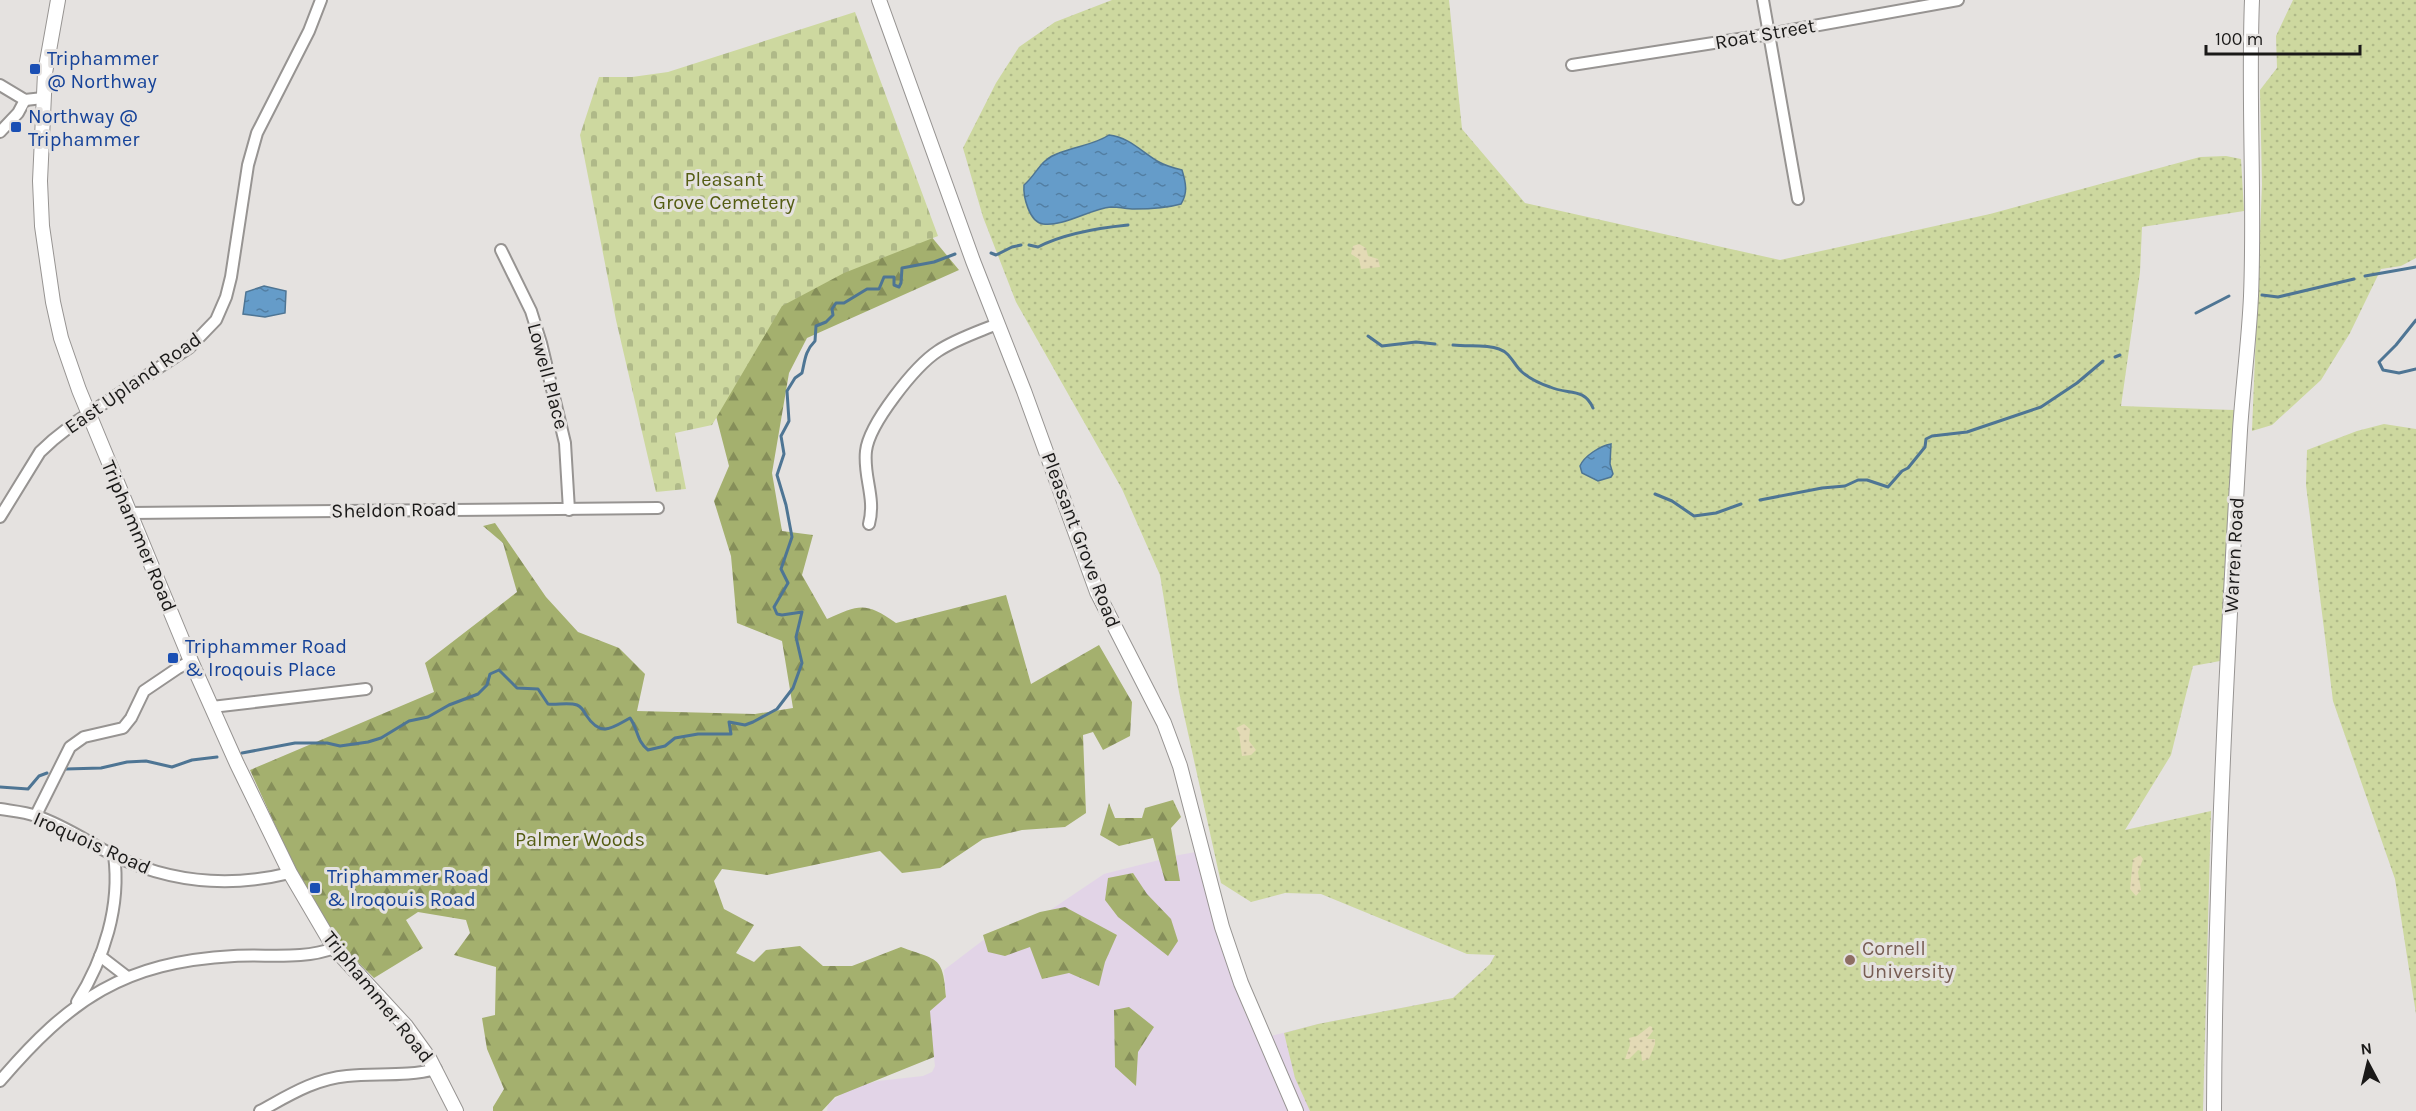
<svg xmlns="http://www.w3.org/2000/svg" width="2416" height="1111" font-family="Karla,sans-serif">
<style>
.education{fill:#e2d4e7}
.grass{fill:url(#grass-dots)}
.forest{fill:url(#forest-firs)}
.sand{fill:url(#sand-dots)}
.cemetery{fill:url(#cemetery-stones)}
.water{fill:url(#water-ripples);stroke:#4e7594;stroke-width:1.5}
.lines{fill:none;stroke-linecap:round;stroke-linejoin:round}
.stream{stroke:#4e7594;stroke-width:3}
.minor-casing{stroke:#979492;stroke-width:14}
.tertiary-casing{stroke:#979492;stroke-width:16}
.minor{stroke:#fff;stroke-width:10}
.tertiary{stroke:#fff;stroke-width:14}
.transit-dot{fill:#1a4fb4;stroke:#e5e2e0;stroke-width:2}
.education-dot{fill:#8d6e63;stroke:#e5e2e0;stroke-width:2}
.labels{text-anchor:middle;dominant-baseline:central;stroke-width:6;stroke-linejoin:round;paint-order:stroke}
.street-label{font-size:20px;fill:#1a1918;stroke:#e5e2e0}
.transit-label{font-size:20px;fill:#164399;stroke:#e5e2e0;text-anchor:start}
.park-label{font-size:20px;fill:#545d13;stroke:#e5e2e0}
.education-label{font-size:20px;fill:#785e54;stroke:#e5e2e0;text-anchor:start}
</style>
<defs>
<pattern id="grass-dots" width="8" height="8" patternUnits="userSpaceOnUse" patternTransform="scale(1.5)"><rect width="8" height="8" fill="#cdd89f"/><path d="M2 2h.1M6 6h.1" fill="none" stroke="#afb988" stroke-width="1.8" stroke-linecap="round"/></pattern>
<pattern id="forest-firs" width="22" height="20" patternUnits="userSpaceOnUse" patternTransform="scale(1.5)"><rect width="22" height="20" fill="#a4b06e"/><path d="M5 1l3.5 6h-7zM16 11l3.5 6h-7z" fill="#858e59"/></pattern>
<pattern id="sand-dots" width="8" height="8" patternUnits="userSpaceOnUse" patternTransform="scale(1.5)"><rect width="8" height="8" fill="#e3dab5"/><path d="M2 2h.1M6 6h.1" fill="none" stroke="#c2ba9b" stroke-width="1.8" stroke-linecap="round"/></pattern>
<pattern id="cemetery-stones" width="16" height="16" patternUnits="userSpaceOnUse" patternTransform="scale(1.5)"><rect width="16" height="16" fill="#cdd89f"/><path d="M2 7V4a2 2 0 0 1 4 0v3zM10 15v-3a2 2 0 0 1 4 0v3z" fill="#afb988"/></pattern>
<pattern id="water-ripples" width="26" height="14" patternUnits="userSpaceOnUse" patternTransform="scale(1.5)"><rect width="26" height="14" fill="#659cc9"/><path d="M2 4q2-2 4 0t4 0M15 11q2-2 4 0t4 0" fill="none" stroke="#527ea2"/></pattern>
</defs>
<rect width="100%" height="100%" fill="#e5e2e0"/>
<polygon class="education" points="2211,811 2203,1111 827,1111 828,1104 850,1088 878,1081 923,1076 932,1072 935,1066 934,1057 928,1025 930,1011 946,997 944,970 982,941 1046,913 1104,874 1179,855 1196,852 1222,950 1245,1013 1259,1039 1318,1024 1453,998 1490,964 1495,955 1958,927"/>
<g class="grass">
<polygon points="1112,0 1449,0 1462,129 1525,203 1780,260 1990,214 2200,157 2226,156 2241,159 2244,211 2142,227 2140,272 2121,406 2234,410 2220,661 2193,666 2171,755 2125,830 2211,811 2203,1111 1310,1111 1295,1078 1284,1033 1318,1024 1453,998 1490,964 1495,955 1467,954 1321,894 1285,893 1251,902 1221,883 1179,692 1160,575 1122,489 1016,302 983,217 963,148 996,83 1019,47 1055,22"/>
<polygon points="2293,0 2416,0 2416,258 2401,266 2381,269 2350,333 2321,380 2272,425 2252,431 2262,185 2260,90 2277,68 2276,36"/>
<polygon points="2384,424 2416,429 2416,1014 2395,879 2333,701 2306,485 2307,450 2357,431"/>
</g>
<g class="forest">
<path d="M930,235L959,270L807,338L789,373L772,473L782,531L813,535L802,575L827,619C860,604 866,602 896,623L1006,595L1031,684L1099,645L1132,702L1130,736L1103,750L1093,732L1083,735L1086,813L1065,827L1022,830L983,839L940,868L902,873L880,851L767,875L722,869L714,881L724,909L754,925L736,953L754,962L766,950L800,946L823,966H852L901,947C938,961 943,955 946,997L930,1011L934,1057L835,1097L822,1111H493V1107L504,1089L487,1049L482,1018L495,1015L496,967L454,955L470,933L466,920L418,912L406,920L423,948L374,978L321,926L250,770L434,692L425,663L517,592L503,543L483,526L495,523L546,597L578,632L619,648L645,674L637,711L755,714L793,708L782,641L737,623L731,556L714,501L729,466L715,412L783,294Z"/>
<polygon points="1173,800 1181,817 1171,828 1180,881 1165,881 1153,838 1119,846 1100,835 1109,803 1115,818 1142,818 1145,808"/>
<polygon points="1133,873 1147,894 1171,919 1178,941 1168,956 1118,917 1105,900 1108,878"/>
<polygon points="1065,907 1117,935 1105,962 1099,986 1069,973 1042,979 1030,947 1005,956 988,952 983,935 1040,912"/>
<polygon points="1129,1007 1154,1027 1138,1052 1136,1086 1115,1067 1114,1010"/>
</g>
<g class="sand">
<polygon points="1359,244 1366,248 1368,256 1378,259 1380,267 1361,269 1359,259 1351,254 1353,246"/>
<polygon points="1244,724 1250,729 1249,741 1256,750 1251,755 1242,756 1239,733 1236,728"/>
<polygon points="2140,855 2143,859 2138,872 2141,890 2136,896 2130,889 2133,859"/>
<polygon points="1650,1026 1652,1027 1653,1031 1647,1039 1655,1039 1655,1044 1649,1059 1642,1061 1641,1051 1638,1050 1629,1059 1625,1059 1630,1045 1629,1038 1637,1036"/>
</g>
<polygon class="cemetery" points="855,12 938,236 844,273 782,306 712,425 675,433 686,489 656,492 616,320 580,135 599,77 632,77 668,72"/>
<g class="water">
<path d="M1109,135C1129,137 1143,153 1159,162C1166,166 1174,168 1182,170C1186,183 1188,193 1181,204C1167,208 1149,209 1134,209C1127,209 1119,207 1111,207C1090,209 1063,227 1043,224C1029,222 1023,196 1024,185C1038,173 1039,160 1059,153C1076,146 1094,145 1109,135Z"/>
<polygon points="264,286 286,291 285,313 265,317 243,314 246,292"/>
<path d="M1611,444L1610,464L1613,474L1611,477L1598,481L1582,473L1580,466C1584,456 1600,446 1611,444Z"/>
</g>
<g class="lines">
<g class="stream">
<path d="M1029,245L1038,247C1065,233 1098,228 1128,225"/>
<polyline points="991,253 996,255 1012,247 1021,245"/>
<polyline points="2365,276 2416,267"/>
<polyline points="2262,295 2278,297 2354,279"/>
<polyline points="2196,313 2229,296"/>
<polyline points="2416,320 2396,345 2379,362 2383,370 2399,373 2416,369"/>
<polyline points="1368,336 1382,346 1416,342 1435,344"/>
<path d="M1453,345C1468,347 1484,344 1499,349C1511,353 1513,364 1522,372C1529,378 1541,384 1550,387C1568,395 1584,387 1593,408"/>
<polyline points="2115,357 2120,355"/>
<polyline points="1655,494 1672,501 1694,516 1716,513 1741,504"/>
<polyline points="1760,500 1822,488 1845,486 1858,480 1867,480 1888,487 1902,471 1908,468 1925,447 1926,439 1932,436 1967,432 2041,407 2077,383 2103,361"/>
<path d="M242,753L295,743H327L340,746L368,742L381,738L409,721L428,717L449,705L478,694L487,685L490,674L499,670L517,688L538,689L548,704C557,705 569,702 577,705C582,707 584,711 586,715C601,738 612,728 630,718C638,729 637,742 648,750L665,746L675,738L698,734H731L729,722L745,725L753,722L777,709L793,688L802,663L796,637L802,612L782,615L777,614L774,607L788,583L781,569L792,537L786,505L777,475L784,454L781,436L789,421L787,391L795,378L802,373C805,360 805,351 815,341L816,326L826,322L833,315L832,309L836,303H844L867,289H879L884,277H894V285L899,287L901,283L902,268L934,262L955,254"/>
<polyline points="66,769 101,768 127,762 146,761 172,767 192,760 217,757"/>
<polyline points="0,787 28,789 39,776 47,773"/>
</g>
<g class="minor-casing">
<g id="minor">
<polyline points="1763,0 1798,199"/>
<polyline points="1572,65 1752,37 1958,0"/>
<polyline points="0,85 25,100 43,98"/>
<polyline points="0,132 18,113 25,100"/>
<polyline points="501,250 531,311 541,343 565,443 569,510"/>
<polyline points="130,513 658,508"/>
<polyline points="0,517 40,452 53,440 77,421 189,348 216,320 226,297 231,277 248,165 257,133 309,31 321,0"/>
<path d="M869,524C876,497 863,477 866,451C869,424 915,366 938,351C956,339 978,332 997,324"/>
<polyline points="212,707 366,689"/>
<path d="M0,809C12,811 25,812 36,816C64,825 89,843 115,856C172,883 229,888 290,873"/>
<polyline points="36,815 70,747 84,737 123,728 131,718 144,691 178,668 191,661"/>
<polyline points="100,956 126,976"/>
<path d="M77,1002C104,959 121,906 114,855"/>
<path d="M0,1081C70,999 124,962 234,956C267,954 303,960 334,948"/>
<path d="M260,1111C288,1096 314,1079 347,1076C377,1073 406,1077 436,1069"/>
</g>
</g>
<g class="tertiary-casing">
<g id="tertiary">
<polyline points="58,0 45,73 40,181 42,226 53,302 61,338 79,390 191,661 237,764 290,873 334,948 406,1026 429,1058 456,1111"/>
<polyline points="879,0 973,261 1024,391 1097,592 1164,723 1180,766 1222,927 1241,983 1296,1111"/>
<path d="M2214,1111C2215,884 2227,657 2240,430C2243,385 2249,341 2251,296C2255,197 2248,99 2252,0"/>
</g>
</g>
<use href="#minor" class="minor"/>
<use href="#tertiary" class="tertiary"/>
</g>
<g class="transit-dot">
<rect x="29" y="63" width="12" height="12" rx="3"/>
<rect x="10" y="121" width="12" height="12" rx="3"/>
<rect x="167" y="652" width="12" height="12" rx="3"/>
<rect x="309" y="882" width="12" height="12" rx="3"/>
</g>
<circle class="education-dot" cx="1850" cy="960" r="6"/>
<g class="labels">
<g class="street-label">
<text transform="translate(1765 34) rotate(-10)">Roat Street</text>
<text transform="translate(548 376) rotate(75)">Lowell Place</text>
<text transform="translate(133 383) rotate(-35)">East Upland Road</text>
<text transform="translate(394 510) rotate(-1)">Sheldon Road</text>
<text transform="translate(139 536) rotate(67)">Triphammer Road</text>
<text transform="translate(1081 540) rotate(69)">Pleasant Grove Road</text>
<text transform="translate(2234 555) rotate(-87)">Warren Road</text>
<text transform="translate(92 843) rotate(24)">Iroquois Road</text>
<text transform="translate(378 997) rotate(51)">Triphammer Road</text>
</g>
<g class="transit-label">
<text x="47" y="58">Triphammer<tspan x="47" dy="23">@ Northway</tspan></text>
<text x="28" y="116">Northway @<tspan x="28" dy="23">Triphammer</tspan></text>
<text x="185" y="646">Triphammer Road<tspan x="185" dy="23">&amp; Iroqouis Place</tspan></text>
<text x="327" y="876">Triphammer Road<tspan x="327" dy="23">&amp; Iroqouis Road</tspan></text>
</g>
<g class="park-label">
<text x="724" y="179">Pleasant<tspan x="724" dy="23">Grove Cemetery</tspan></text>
<text x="580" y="839">Palmer Woods</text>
</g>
<g class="education-label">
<text x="1862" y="948">Cornell<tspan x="1862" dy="23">University</tspan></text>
</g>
</g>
<g transform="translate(2368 1063) rotate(353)" stroke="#e5e2e0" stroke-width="4.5" paint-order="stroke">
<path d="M0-4.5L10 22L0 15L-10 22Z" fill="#1a1918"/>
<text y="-9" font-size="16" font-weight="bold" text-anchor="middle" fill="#1a1918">N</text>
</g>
<path d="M2206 45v9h154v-9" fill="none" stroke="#1a1918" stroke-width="3"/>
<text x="2215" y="45" font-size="18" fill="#1a1918" stroke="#e5e2e0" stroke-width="4.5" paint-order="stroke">100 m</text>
</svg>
